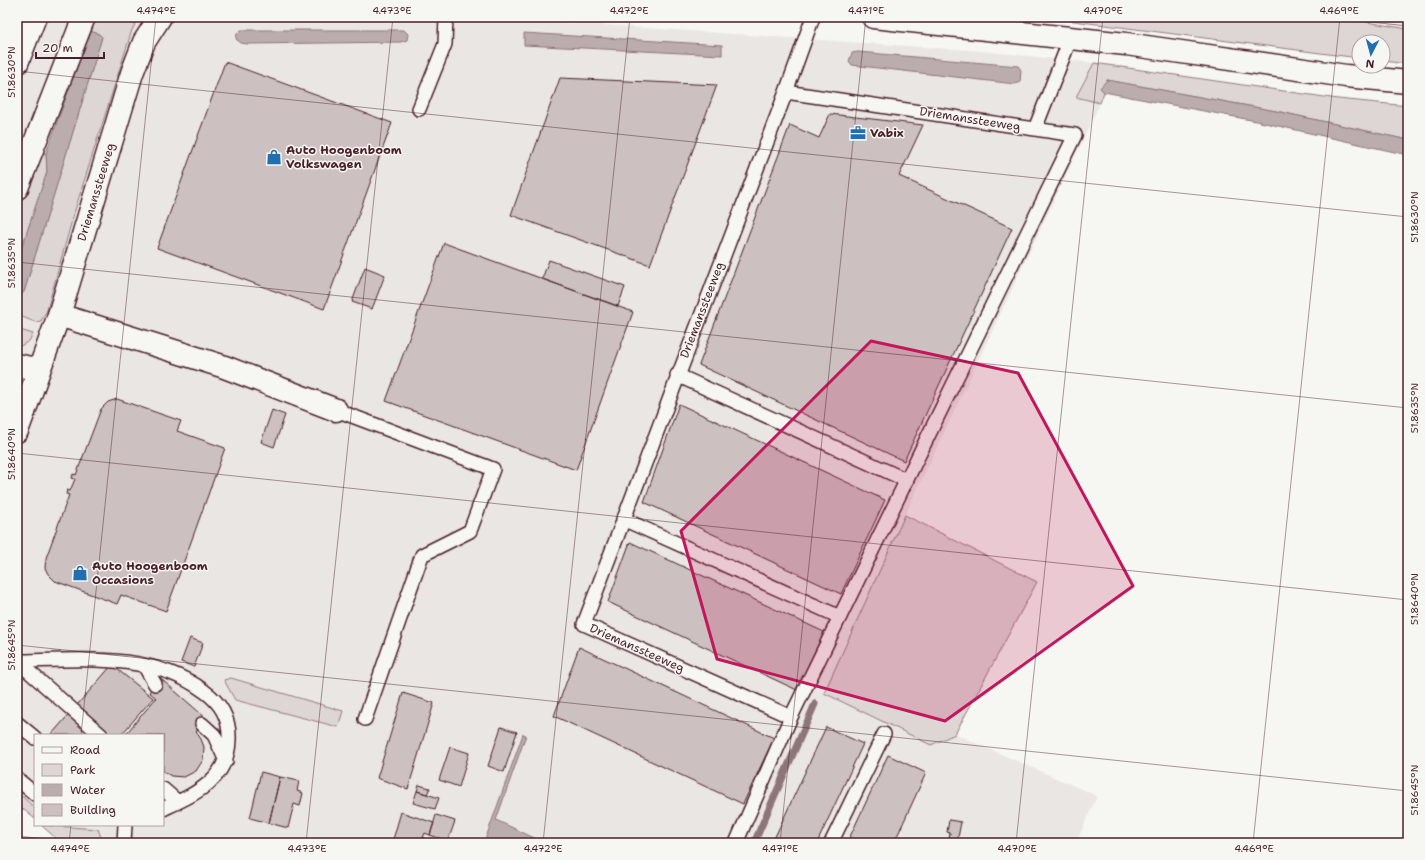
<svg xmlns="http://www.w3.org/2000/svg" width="1425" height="860" font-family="'Shantell Sans',sans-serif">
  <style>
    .built { fill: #e9e6e3 }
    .green { fill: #ddd6d5; stroke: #947a80 }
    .water { fill: #bbadae; stroke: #8e747a }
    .pier { fill: #f6f6f2 }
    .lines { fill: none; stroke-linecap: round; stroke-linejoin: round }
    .stream { stroke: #8e747a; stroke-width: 7 }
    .building { fill: #ccc1c0; stroke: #4a1f2b }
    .service-casing { stroke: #4a1f2b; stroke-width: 16 }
    .minor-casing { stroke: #4a1f2b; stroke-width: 25 }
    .secondary-casing { stroke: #4a1f2b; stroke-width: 25 }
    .service { stroke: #f6f6f2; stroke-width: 13 }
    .minor { stroke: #f6f6f2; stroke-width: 22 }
    .secondary { stroke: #f6f6f2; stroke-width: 22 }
    .marked { fill: #c2185b; fill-opacity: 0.2; stroke: #c2185b; stroke-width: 3; stroke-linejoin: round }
    .ticks { fill: none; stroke: #4a1f2b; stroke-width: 1; stroke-opacity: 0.45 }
    .labels { text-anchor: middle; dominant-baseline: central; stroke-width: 3; stroke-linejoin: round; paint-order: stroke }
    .street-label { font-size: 12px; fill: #4a1f2b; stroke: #f6f6f2 }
    .poi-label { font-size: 12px; font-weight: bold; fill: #4a1f2b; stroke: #f6f6f2; text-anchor: start }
    .neatline { fill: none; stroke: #4a1f2b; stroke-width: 1.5 }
    .ticks-label { font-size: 10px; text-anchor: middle; fill: #4a1f2b }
  </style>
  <rect width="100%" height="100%" fill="#f6f6f2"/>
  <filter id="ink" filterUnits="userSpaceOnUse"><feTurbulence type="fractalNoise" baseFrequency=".025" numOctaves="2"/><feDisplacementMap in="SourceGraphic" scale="8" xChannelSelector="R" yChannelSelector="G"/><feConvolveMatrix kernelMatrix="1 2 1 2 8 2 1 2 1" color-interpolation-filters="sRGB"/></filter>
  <g filter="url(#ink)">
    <!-- built -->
    <path class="built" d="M 17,17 L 485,17 L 981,51 L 1094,63 L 1076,97 L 1100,103 L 905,515 L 1037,582 L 955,734 L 1097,796 L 1076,843 L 61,843 L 41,825 L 163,825 L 163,735 L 35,735 L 35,819 L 17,804 Z
      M 1337,17 L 1408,17 L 1408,29 Z"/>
    <!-- green -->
    <path class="green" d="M 95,17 L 139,17 L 132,30 L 74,213 L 47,310 L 41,321 L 35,322 L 17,315 L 17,294 L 21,295 L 24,292 L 102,37 L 99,34 L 90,31 Z
      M 1043,17 L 1337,17 L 1408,29 L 1408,64 L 1383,61 L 1383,42 L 1359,42 L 1359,58 Z
      M 1094,63 L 1338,99 L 1408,106 L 1408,140 L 1276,111 L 1107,80 L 1101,88 L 1104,92 L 1100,103 L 1076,97 Z
      M 41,153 L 46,153 L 47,172 L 17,262 L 17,204 L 31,165 Z
      M 17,329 L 33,334 L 29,341 L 17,348 Z
      M 905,515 L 1037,582 L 955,734 L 931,745 L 824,693 Z
      M 231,678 L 343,711 L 338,727 L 235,700 L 224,680 Z
      M 17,792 L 35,808 L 35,819 L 17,804 Z
      M 41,825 L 98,829 L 103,843 L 59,841 Z"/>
    <!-- water -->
    <path class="water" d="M 241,30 L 404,30 L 408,34 L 407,40 L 401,42 L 248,44 L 241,43 L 236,39 L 237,34 Z
      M 90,31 L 99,34 L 102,37 L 24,292 L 21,295 L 17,294 L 17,262 L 47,172 L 46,153 Z
      M 524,33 L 722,45 L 722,55 L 524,45 Z
      M 858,52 L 1018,66 L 1021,70 L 1020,82 L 1015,84 L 852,65 L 849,61 L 852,53 Z
      M 1107,80 L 1276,111 L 1408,140 L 1408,155 L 1256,121 L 1104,92 L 1100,88 Z
      M 523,734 L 526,735 L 496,820 L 545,843 L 484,843 Z"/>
    <!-- pier -->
    <path class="pier" d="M 17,832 L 56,839 L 61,843 L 17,843 Z"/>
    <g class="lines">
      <!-- stream -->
      <path class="stream" d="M 754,843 L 815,704"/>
    </g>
    <!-- building -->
    <path class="building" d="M 225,62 L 392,123 L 324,309 L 157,248 Z
      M 560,78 L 717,85 L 650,265 L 511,215 Z
      M 830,114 L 923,125 L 899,176 L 1012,228 L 904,461 L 699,365 L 790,125 L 819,138 Z
      M 444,243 L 633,312 L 576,470 L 386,401 Z
      M 549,260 L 625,287 L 618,306 L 542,279 Z
      M 365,267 L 385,275 L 372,309 L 352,302 Z
      M 117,399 L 181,421 L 177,431 L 225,448 L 166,611 L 121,595 L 117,604 L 55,581 L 48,574 L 45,568 L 46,558 L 69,495 L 66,494 L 67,490 L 70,491 L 75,479 L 72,478 L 73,474 L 76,475 L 101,409 L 108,402 Z
      M 679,404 L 885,500 L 841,594 L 644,502 Z
      M 272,410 L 285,415 L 274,447 L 261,442 Z
      M 630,542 L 824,632 L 797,690 L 608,602 Z
      M 190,638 L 203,643 L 194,667 L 181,662 Z
      M 579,647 L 774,738 L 743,804 L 554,716 Z
      M 112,665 L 153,698 L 121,735 L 51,735 Z
      M 160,678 L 207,719 L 196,732 L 201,739 L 204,747 L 203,760 L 196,771 L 184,777 L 171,776 L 163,771 L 163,735 L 125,735 L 156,698 L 149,692 Z
      M 403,693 L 434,703 L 408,789 L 377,778 Z
      M 501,727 L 517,732 L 504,772 L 488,766 Z
      M 826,727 L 863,744 L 817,843 L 784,843 L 774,839 Z
      M 450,747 L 469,753 L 459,787 L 439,780 Z
      M 888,755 L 926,773 L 894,843 L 847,843 Z
      M 261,772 L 280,777 L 269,823 L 250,818 Z
      M 280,777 L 299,781 L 297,791 L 303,793 L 300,806 L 294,804 L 288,828 L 269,823 Z
      M 419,785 L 430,788 L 427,794 L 417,791 Z
      M 417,791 L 439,798 L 435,809 L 413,803 Z
      M 401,812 L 434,823 L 430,835 L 425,833 L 421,843 L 392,843 Z
      M 436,815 L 455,821 L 448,841 L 430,835 Z
      M 949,820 L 961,822 L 957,843 L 948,843 L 950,833 L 947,832 Z"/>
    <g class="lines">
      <defs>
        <path id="service" d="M 786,92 L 813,17
          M 419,109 L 445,44 L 446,17
          M 1035,129 L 1071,37
          M 677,375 L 906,480
          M 336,410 L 493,469 L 470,531 L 422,555 L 365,719
          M 623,519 L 840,617
          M 17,661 C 79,660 152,652 204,691 C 221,703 230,718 229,740 C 228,780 195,794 163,809
          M 17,661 L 101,735
          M 145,667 L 155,684
          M 17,723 L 35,738
          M 202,724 L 214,735 L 226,761
          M 17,779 L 35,794
          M 163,789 L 178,802
          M 124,843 L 125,825
          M 736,843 L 791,717 L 1075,135 L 786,92 L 584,624 L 791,717
          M 831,843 L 884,734"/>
        <path id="minor" d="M 59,315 L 222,366 L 336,410
          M 17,431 L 24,412"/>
        <path id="secondary" d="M 873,17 L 1126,44 L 1346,76 L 1408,82
          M 17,63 L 35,17
          M 17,188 L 84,17
          M 17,365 L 39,370
          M 17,411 L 24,412 L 59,315 L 132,73 L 144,42 L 160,17"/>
      </defs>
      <!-- service casing -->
      <use href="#service" class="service-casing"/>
      <!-- minor casing -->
      <use href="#minor" class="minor-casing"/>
      <!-- secondary casing -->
      <use href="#secondary" class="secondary-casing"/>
      <!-- service -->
      <use href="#service" class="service"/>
      <!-- minor -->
      <use href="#minor" class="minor"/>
      <!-- secondary -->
      <use href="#secondary" class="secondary"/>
    </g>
  </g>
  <!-- marked area -->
  <path class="marked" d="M 871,341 L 1018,373 L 1133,586 L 945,721 L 717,659 L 681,531 Z"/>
  <!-- ticks -->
  <path class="ticks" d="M 1322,17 L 1408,26M 17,71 L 1408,217M 17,262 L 1408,408M 17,453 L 1408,600M 17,645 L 1408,791M 81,735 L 156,17M 17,836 L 85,843M 69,843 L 71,825M 306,843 L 393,17M 543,843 L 630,17M 780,843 L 866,17M 1016,843 L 1103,17M 1253,843 L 1340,17"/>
  <!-- icons -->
  <defs>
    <symbol id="office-bare" viewBox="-9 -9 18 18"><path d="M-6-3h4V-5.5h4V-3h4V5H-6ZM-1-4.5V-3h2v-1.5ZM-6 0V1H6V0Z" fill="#1f6fb2" stroke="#f6f6f2" stroke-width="2.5" paint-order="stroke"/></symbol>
    <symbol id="shop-bare" viewBox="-9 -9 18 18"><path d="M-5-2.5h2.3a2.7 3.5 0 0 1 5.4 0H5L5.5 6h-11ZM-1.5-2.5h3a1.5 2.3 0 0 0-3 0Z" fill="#1f6fb2" stroke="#f6f6f2" stroke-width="2.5" paint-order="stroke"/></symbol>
  </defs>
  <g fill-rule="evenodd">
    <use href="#office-bare" x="847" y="122" width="22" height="22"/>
    <use href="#shop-bare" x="263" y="146" width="22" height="22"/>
    <use href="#shop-bare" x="69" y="562" width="22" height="22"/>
  </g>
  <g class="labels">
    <!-- street labels -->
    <g class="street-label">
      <text transform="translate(970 119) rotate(9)">Driemanssteeweg</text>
      <text transform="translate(96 192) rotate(-73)">Driemanssteeweg</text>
      <text transform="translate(702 310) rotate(-69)">Driemanssteeweg</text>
      <text transform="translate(637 648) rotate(24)">Driemanssteeweg</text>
    </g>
    <!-- poi labels -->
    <g class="poi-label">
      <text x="870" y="133">Vabix</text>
      <text x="286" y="150">Auto Hoogenboom<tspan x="286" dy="14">Volkswagen</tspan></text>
      <text x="92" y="566">Auto Hoogenboom<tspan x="92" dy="14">Occasions</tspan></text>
    </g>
  </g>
  <!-- margin -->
  <rect width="1425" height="860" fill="none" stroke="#f6f6f2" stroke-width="44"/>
  <!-- legend -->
  <rect x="34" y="734" width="130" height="92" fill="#f6f6f2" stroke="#b1a0a2"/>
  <rect x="42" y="747" width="20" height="6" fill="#f6f6f2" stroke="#b1a0a2"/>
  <text x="70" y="754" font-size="12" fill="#4a1f2b">Road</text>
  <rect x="42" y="764" width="20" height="12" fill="#ddd6d5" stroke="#b1a0a2"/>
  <text x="70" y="774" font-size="12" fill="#4a1f2b">Park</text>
  <rect x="42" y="784" width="20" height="12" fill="#bbadae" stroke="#b1a0a2"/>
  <text x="70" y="794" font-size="12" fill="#4a1f2b">Water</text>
  <rect x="42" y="804" width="20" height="12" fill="#ccc1c0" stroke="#b1a0a2"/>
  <text x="70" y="814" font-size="12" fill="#4a1f2b">Building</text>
  <!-- north arrow -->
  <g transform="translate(1371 54) rotate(186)"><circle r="19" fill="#f6f6f2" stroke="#b1a0a2"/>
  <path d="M0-3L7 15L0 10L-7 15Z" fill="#1f6fb2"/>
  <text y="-6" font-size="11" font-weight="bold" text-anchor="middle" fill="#4a1f2b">N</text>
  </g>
  <!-- scale -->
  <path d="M36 52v6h68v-6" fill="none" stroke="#4a1f2b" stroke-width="2"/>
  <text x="42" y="52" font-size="12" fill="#4a1f2b" stroke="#f6f6f2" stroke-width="3" paint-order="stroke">20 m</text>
  <rect x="22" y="22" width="1381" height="816" class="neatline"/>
  <g class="ticks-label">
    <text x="156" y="14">4.474°E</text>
    <text x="392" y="14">4.473°E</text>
    <text x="629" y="14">4.472°E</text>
    <text x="866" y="14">4.471°E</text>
    <text x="1103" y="14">4.470°E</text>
    <text x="1339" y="14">4.469°E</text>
    <text transform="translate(11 72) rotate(-90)" y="4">51.8630°N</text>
    <text transform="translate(1414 217) rotate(-90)" y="4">51.8630°N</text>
    <text transform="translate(11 263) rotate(-90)" y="4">51.8635°N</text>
    <text transform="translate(1414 408) rotate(-90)" y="4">51.8635°N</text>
    <text transform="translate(11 454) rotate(-90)" y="4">51.8640°N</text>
    <text transform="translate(1414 599) rotate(-90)" y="4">51.8640°N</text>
    <text transform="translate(11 645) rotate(-90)" y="4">51.8645°N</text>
    <text transform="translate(1414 790) rotate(-90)" y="4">51.8645°N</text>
    <text x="70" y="852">4.474°E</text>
    <text x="307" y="852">4.473°E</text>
    <text x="543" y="852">4.472°E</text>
    <text x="780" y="852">4.471°E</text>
    <text x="1017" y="852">4.470°E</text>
    <text x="1254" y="852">4.469°E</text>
  </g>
</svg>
